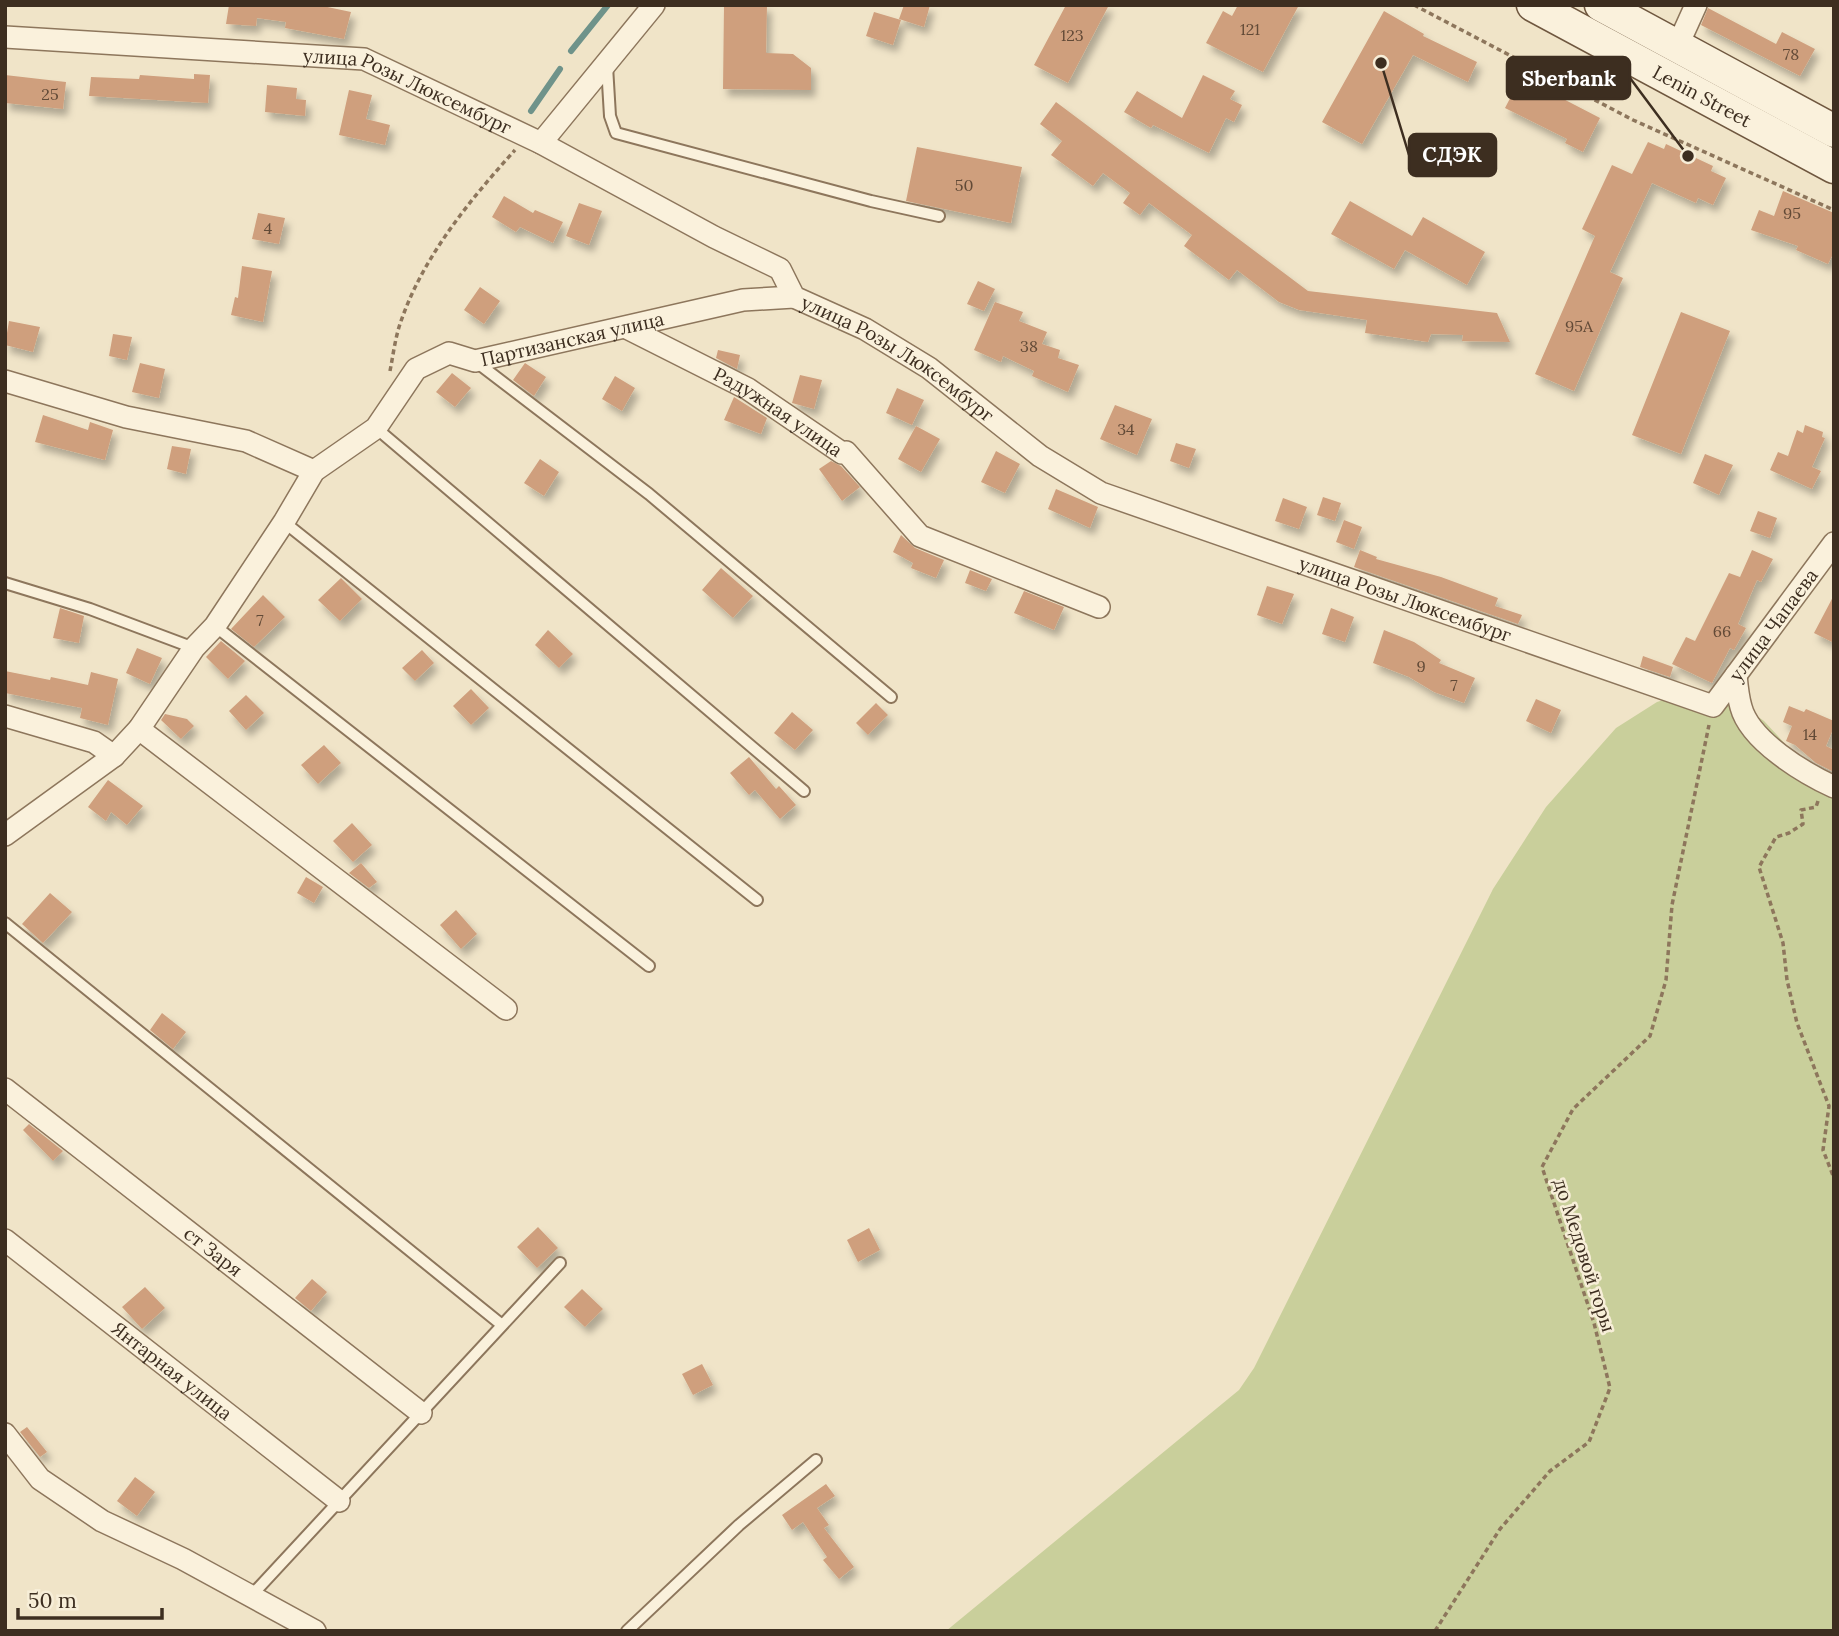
<svg xmlns="http://www.w3.org/2000/svg" width="1839" height="1636" font-family="Lora,serif">
  <style>
    .green { fill: #c9cf9b }
    .lines { fill: none; stroke-linecap: round; stroke-linejoin: round }
    .stream { stroke: #6f938a; stroke-width: 6 }
    .building { fill: #cf9f7d; filter: url(#shadow) }
    .service-casing { stroke: #8d765c; stroke-width: 14 }
    .minor-casing { stroke: #8d765c; stroke-width: 24 }
    .secondary-casing { stroke: #6f573f; stroke-width: 35 }
    .path { stroke: #8d765c; stroke-width: 3.5; stroke-dasharray: 5 3.5; stroke-linecap: butt }
    .service { stroke: #faf1dc; stroke-width: 10 }
    .minor { stroke: #faf1dc; stroke-width: 21 }
    .secondary { stroke: #faf1dc; stroke-width: 32 }
    .labels { text-anchor: middle; dominant-baseline: central; stroke-width: 5; stroke-linejoin: round; paint-order: stroke }
    .number-label { font-size: 16px; fill: #624a37 }
    .street-label { font-size: 19px; fill: #3d2e20; stroke: #f7eed8 }
    .leader { fill: none; stroke: #3d2e20; stroke-width: 2.5 }
    .callout-dot { fill: #3d2e20; stroke: #f7eed8; stroke-width: 2.5 }
    .callout { fill: #3d2e20; stroke: #3d2e20; stroke-width: 2.5 }
    .callout-label { font-size: 21px; text-anchor: middle; font-weight: bold; fill: #fff }
  </style>
  <defs>
    <filter id="shadow"><feDropShadow dx="4.5" dy="7" stdDeviation="3.5" flood-color="#0004"/></filter>
  </defs>
  <rect width="100%" height="100%" fill="#f0e4c8"/>
  <!-- green -->
  <path class="green" d="M 1681,694 L 1732,698 L 1764,721 L 1834,797 L 1834,1631 L 946,1631 L 1239,1390 L 1254,1368 L 1493,889 L 1546,807 L 1616,728 L 1657,702 Z"/>
  <g class="lines">
    <!-- stream -->
    <path class="stream" d="M 571,51 L 608,5
      M 531,111 L 560,69"/>
  </g>
  <!-- building -->
  <path class="building" d="M 229,5 L 318,5 L 351,12 L 344,39 L 285,28 L 286,22 L 257,18 L 256,26 L 226,24 Z
    M 724,5 L 767,5 L 766,53 L 793,54 L 811,68 L 811,90 L 723,89 Z
    M 904,5 L 930,5 L 924,27 L 899,19 Z
    M 1066,5 L 1109,5 L 1068,83 L 1034,65 Z
    M 1238,5 L 1299,5 L 1263,72 L 1206,43 L 1223,11 L 1232,16 Z
    M 1708,8 L 1776,44 L 1782,32 L 1815,49 L 1800,76 L 1701,25 Z
    M 1384,11 L 1424,34 L 1423,36 L 1477,62 L 1468,82 L 1413,55 L 1362,144 L 1322,122 Z
    M 874,12 L 901,20 L 893,45 L 866,36 Z
    M 194,74 L 210,75 L 208,103 L 89,96 L 91,77 L 139,79 L 140,75 L 194,79 Z
    M 5,75 L 66,82 L 63,109 L 5,103 Z
    M 1203,75 L 1235,91 L 1230,99 L 1242,105 L 1234,122 L 1226,118 L 1209,153 L 1153,125 L 1151,128 L 1124,112 L 1137,91 L 1182,118 Z
    M 1521,77 L 1600,118 L 1583,152 L 1565,143 L 1567,139 L 1505,108 Z
    M 267,85 L 297,88 L 296,99 L 306,100 L 305,116 L 265,112 Z
    M 349,90 L 372,95 L 366,119 L 390,125 L 385,145 L 339,135 Z
    M 1056,102 L 1308,291 L 1497,313 L 1510,342 L 1462,341 L 1463,335 L 1431,334 L 1428,342 L 1365,333 L 1367,320 L 1299,310 L 1279,302 L 1237,270 L 1229,280 L 1184,246 L 1192,235 L 1149,203 L 1140,215 L 1123,203 L 1130,193 L 1103,173 L 1093,186 L 1051,155 L 1062,141 L 1040,124 Z
    M 1648,142 L 1664,149 L 1666,144 L 1713,166 L 1711,171 L 1726,178 L 1713,205 L 1698,198 L 1696,203 L 1652,183 L 1610,272 L 1623,278 L 1574,391 L 1535,374 L 1595,236 L 1582,229 L 1612,165 L 1632,174 Z
    M 917,147 L 1022,167 L 1011,223 L 906,201 Z
    M 1783,191 L 1834,213 L 1834,252 L 1828,264 L 1796,250 L 1798,246 L 1751,230 L 1759,210 L 1774,216 Z
    M 504,196 L 533,213 L 535,210 L 563,222 L 553,243 L 520,227 L 516,232 L 492,217 Z
    M 1350,201 L 1412,236 L 1423,217 L 1485,252 L 1467,285 L 1405,250 L 1394,269 L 1331,234 Z
    M 579,203 L 602,211 L 589,245 L 566,236 Z
    M 258,213 L 285,218 L 279,244 L 252,239 Z
    M 242,266 L 272,271 L 263,322 L 231,315 L 235,297 L 238,298 Z
    M 978,281 L 995,289 L 984,311 L 967,304 Z
    M 480,287 L 500,301 L 484,324 L 464,310 Z
    M 995,302 L 1023,312 L 1019,321 L 1047,332 L 1042,344 L 1060,350 L 1058,358 L 1079,365 L 1068,392 L 1032,376 L 1034,371 L 1003,356 L 1001,362 L 974,350 Z
    M 1681,312 L 1730,331 L 1681,454 L 1632,435 Z
    M 9,321 L 40,327 L 33,352 L 5,345 Z
    M 113,334 L 132,337 L 127,360 L 109,356 Z
    M 718,350 L 740,355 L 737,369 L 716,358 Z
    M 140,363 L 165,369 L 159,398 L 132,392 Z
    M 525,363 L 546,377 L 534,396 L 513,380 Z
    M 452,373 L 471,388 L 455,407 L 436,392 Z
    M 800,375 L 822,380 L 814,409 L 792,403 Z
    M 615,376 L 635,388 L 622,411 L 602,399 Z
    M 897,388 L 924,400 L 912,425 L 886,413 Z
    M 734,397 L 767,418 L 761,434 L 724,420 Z
    M 1115,405 L 1152,419 L 1137,455 L 1100,439 Z
    M 43,415 L 88,430 L 90,422 L 113,430 L 105,460 L 35,442 Z
    M 1805,425 L 1823,432 L 1822,437 L 1825,438 L 1812,467 L 1821,471 L 1812,489 L 1770,470 L 1778,452 L 1788,456 L 1797,430 L 1803,433 Z
    M 916,426 L 940,439 L 921,472 L 898,459 Z
    M 1176,443 L 1196,449 L 1189,468 L 1170,461 Z
    M 172,446 L 191,449 L 186,474 L 167,469 Z
    M 996,451 L 1020,464 L 1005,493 L 981,482 Z
    M 1705,454 L 1733,465 L 1719,495 L 1693,483 Z
    M 540,459 L 559,472 L 544,496 L 524,483 Z
    M 831,461 L 841,466 L 860,487 L 842,501 L 819,469 Z
    M 1056,489 L 1098,507 L 1090,528 L 1048,509 Z
    M 1323,497 L 1341,503 L 1335,521 L 1317,515 Z
    M 1283,498 L 1307,507 L 1299,529 L 1275,521 Z
    M 1758,511 L 1777,518 L 1770,538 L 1750,531 Z
    M 1344,520 L 1362,527 L 1354,549 L 1336,542 Z
    M 901,535 L 915,548 L 944,560 L 936,578 L 911,568 L 913,563 L 893,552 Z
    M 1360,550 L 1377,557 L 1376,559 L 1441,577 L 1498,598 L 1495,606 L 1522,615 L 1518,624 L 1354,567 Z
    M 1752,550 L 1773,559 L 1761,582 L 1757,580 L 1738,624 L 1746,628 L 1734,650 L 1730,648 L 1712,683 L 1672,664 L 1686,637 L 1695,641 L 1729,573 L 1740,577 Z
    M 721,568 L 753,596 L 733,618 L 702,590 Z
    M 970,570 L 992,579 L 986,591 L 965,583 Z
    M 341,578 L 362,599 L 340,621 L 318,600 Z
    M 1267,586 L 1294,594 L 1282,624 L 1257,615 Z
    M 1024,591 L 1064,607 L 1054,630 L 1014,613 Z
    M 263,595 L 285,617 L 254,647 L 231,629 Z
    M 1834,595 L 1834,643 L 1814,633 Z
    M 60,608 L 84,616 L 79,643 L 53,638 Z
    M 1331,608 L 1354,617 L 1345,642 L 1322,634 Z
    M 548,630 L 573,654 L 559,668 L 535,645 Z
    M 1384,630 L 1414,642 L 1441,660 L 1439,663 L 1475,678 L 1464,703 L 1434,692 L 1409,677 L 1373,663 Z
    M 221,641 L 245,661 L 228,679 L 206,657 Z
    M 137,648 L 162,658 L 150,684 L 126,673 Z
    M 422,650 L 434,663 L 415,681 L 402,668 Z
    M 1643,656 L 1673,667 L 1670,677 L 1640,667 Z
    M 5,671 L 50,680 L 51,677 L 88,685 L 91,672 L 118,679 L 108,725 L 80,718 L 82,708 L 5,693 Z
    M 471,689 L 489,708 L 471,725 L 453,706 Z
    M 246,695 L 264,713 L 246,730 L 229,711 Z
    M 1536,699 L 1561,710 L 1551,733 L 1526,721 Z
    M 876,703 L 888,715 L 868,735 L 856,723 Z
    M 1789,706 L 1804,712 L 1806,709 L 1834,721 L 1834,727 L 1826,746 L 1834,750 L 1834,772 L 1816,763 L 1795,745 L 1786,741 L 1792,726 L 1783,722 Z
    M 792,712 L 813,730 L 795,750 L 774,733 Z
    M 165,714 L 187,719 L 194,726 L 181,739 L 161,720 Z
    M 324,745 L 341,763 L 318,784 L 301,765 Z
    M 749,757 L 776,789 L 779,786 L 796,805 L 780,819 L 755,790 L 749,795 L 730,773 Z
    M 108,780 L 143,806 L 127,825 L 111,812 L 106,821 L 88,807 Z
    M 352,823 L 372,845 L 353,862 L 333,841 Z
    M 361,863 L 377,882 L 369,888 L 349,873 Z
    M 306,877 L 323,887 L 314,903 L 297,893 Z
    M 50,893 L 72,912 L 43,943 L 22,924 Z
    M 456,910 L 477,934 L 461,949 L 440,925 Z
    M 162,1013 L 186,1032 L 173,1049 L 150,1030 Z
    M 29,1124 L 63,1151 L 53,1161 L 23,1130 Z
    M 538,1227 L 558,1248 L 537,1268 L 517,1247 Z
    M 869,1228 L 880,1250 L 858,1262 L 847,1240 Z
    M 312,1279 L 327,1292 L 311,1311 L 295,1298 Z
    M 145,1287 L 165,1308 L 142,1329 L 122,1307 Z
    M 582,1289 L 603,1309 L 585,1327 L 564,1307 Z
    M 702,1364 L 713,1385 L 693,1395 L 682,1374 Z
    M 27,1427 L 47,1452 L 40,1457 L 20,1432 Z
    M 135,1477 L 155,1492 L 137,1516 L 117,1501 Z
    M 826,1484 L 835,1496 L 817,1508 L 829,1525 L 824,1528 L 854,1567 L 839,1579 L 823,1560 L 827,1557 L 803,1522 L 792,1530 L 782,1515 Z"/>
  <g class="lines">
    <defs>
      <path id="service" d="M 607,66 L 610,116 L 616,133 L 871,201 L 939,216
        M 475,361 L 649,494 L 891,697
        M 376,428 L 804,791
        M 284,522 L 757,900
        M 5,583 L 90,609 L 194,648
        M 215,626 L 649,966
        M 5,923 L 502,1325
        M 251,1596 L 560,1263
        M 627,1631 L 739,1525 L 816,1460"/>
      <g id="minor">
        <path id="s1" d="M 5,37 L 364,59 L 541,143 L 714,237 L 780,269 L 794,297 L 865,329 L 929,368 L 1040,456 L 1101,493 L 1713,706 L 1834,543"/>
        <path d="M 1677,47 L 1696,5"/>
        <path d="M 541,143 L 654,5"/>
        <path id="s2" d="M 627,328 L 748,389 L 842,453 L 846,452 L 920,536 L 1099,607"/>
        <path d="M 5,381 L 126,417 L 246,441 L 314,471"/>
        <path d="M 1736,675 C 1737,686 1738,697 1741,707 C 1750,741 1804,773 1834,787"/>
        <path d="M 5,716 L 94,742 L 114,756"/>
        <path d="M 139,729 L 506,1009"/>
        <path id="s3" d="M 5,835 L 114,756 L 139,729 L 194,648 L 215,626 L 284,522 L 314,471 L 376,428 L 416,369 L 449,353 L 475,361 L 743,300 L 794,297"/>
        <path id="s4" d="M 5,1089 L 421,1413"/>
        <path id="s5" d="M 5,1240 L 339,1501"/>
        <path d="M 5,1434 L 40,1479 L 102,1521 L 183,1559 L 315,1631"/>
      </g>
      <g id="secondary">
        <path id="s6" d="M 1533,5 L 1834,167"/>
        <path d="M 1601,5 L 1834,131"/>
      </g>
    </defs>
    <!-- service casing -->
    <use href="#service" class="service-casing"/>
    <!-- minor casing -->
    <use href="#minor" class="minor-casing"/>
    <!-- secondary casing -->
    <use href="#secondary" class="secondary-casing"/>
    <!-- path -->
    <path class="path" d="M 1414,5 L 1633,120 L 1834,210
      M 390,371 C 393,356 395,339 400,324 C 422,258 469,201 515,150
      M 1818,801 L 1816,807 L 1801,810 L 1803,824 L 1789,833 L 1776,837 L 1759,867 L 1783,943 L 1787,980 L 1797,1023 L 1829,1106 L 1823,1150 L 1834,1178
      M 1435,1631 L 1500,1529 L 1550,1471 L 1589,1442 L 1610,1388 L 1594,1323 L 1542,1167 L 1573,1109 L 1650,1036 L 1666,980 L 1672,905 L 1709,725"/>
    <!-- service -->
    <use href="#service" class="service"/>
    <!-- minor -->
    <use href="#minor" class="minor"/>
    <!-- secondary -->
    <use href="#secondary" class="secondary"/>
  </g>
  <g class="labels">
    <!-- number labels -->
    <g class="number-label">
      <text x="1250" y="29">121</text>
      <text x="1072" y="35">123</text>
      <text x="1791" y="54">78</text>
      <text x="50" y="94">25</text>
      <text x="964" y="185">50</text>
      <text x="1792" y="213">95</text>
      <text x="268" y="228">4</text>
      <text x="1579" y="326">95А</text>
      <text x="1029" y="346">38</text>
      <text x="1126" y="429">34</text>
      <text x="260" y="620">7</text>
      <text x="1722" y="631">66</text>
      <text x="1421" y="666">9</text>
      <text x="1454" y="685">7</text>
      <text x="1810" y="734">14</text>
    </g>
    <!-- street labels -->
    <g class="street-label">
      <text stroke="none"><textPath href="#s1" startOffset="410">улица Розы Люксембург</textPath></text>
      <text stroke="none"><textPath href="#s6" startOffset="192">Lenin Street</textPath></text>
      <text stroke="none"><textPath href="#s3" startOffset="794">Партизанская улица</textPath></text>
      <text stroke="none"><textPath href="#s1" startOffset="978">улица Розы Люксембург</textPath></text>
      <text stroke="none"><textPath href="#s2" startOffset="173">Радужная улица</textPath></text>
      <text stroke="none"><textPath href="#s1" startOffset="1545">улица Розы Люксембург</textPath></text>
      <text stroke="none"><textPath href="#s1" startOffset="1972">улица Чапаева</textPath></text>
      <text stroke="none"><textPath href="#s4" startOffset="264">ст Заря</textPath></text>
      <text transform="translate(1585 1255) rotate(72)">до Медовой горы</text>
      <text stroke="none"><textPath href="#s5" startOffset="212">Янтарная улица</textPath></text>
    </g>
  </g>
  <!-- callouts -->
  <path class="leader" d="M1688 156L1630 78M1381 63L1409 155"/>
  <g class="callout-dot">
    <circle cx="1688" cy="156" r="7"/>
    <circle cx="1381" cy="63" r="7"/>
  </g>
  <g class="callout">
    <rect x="1507" y="57" width="123" height="42" rx="7"/>
    <rect x="1409" y="134" width="87" height="42" rx="7"/>
  </g>
  <g class="callout-label">
    <text x="1569" y="86">Sberbank</text>
    <text x="1452" y="162">СДЭК</text>
  </g>
  <!-- border -->
  <rect width="1839" height="1636" fill="none" stroke="#3d2e20" stroke-width="14"/>
  <!-- scale -->
  <path d="M18 1608v10h144v-10" fill="none" stroke="#3d2e20" stroke-width="3.5"/>
  <text x="28" y="1608" font-size="21" fill="#3d2e20" stroke="#f7eed8" stroke-width="5" paint-order="stroke">50 m</text>
</svg>
